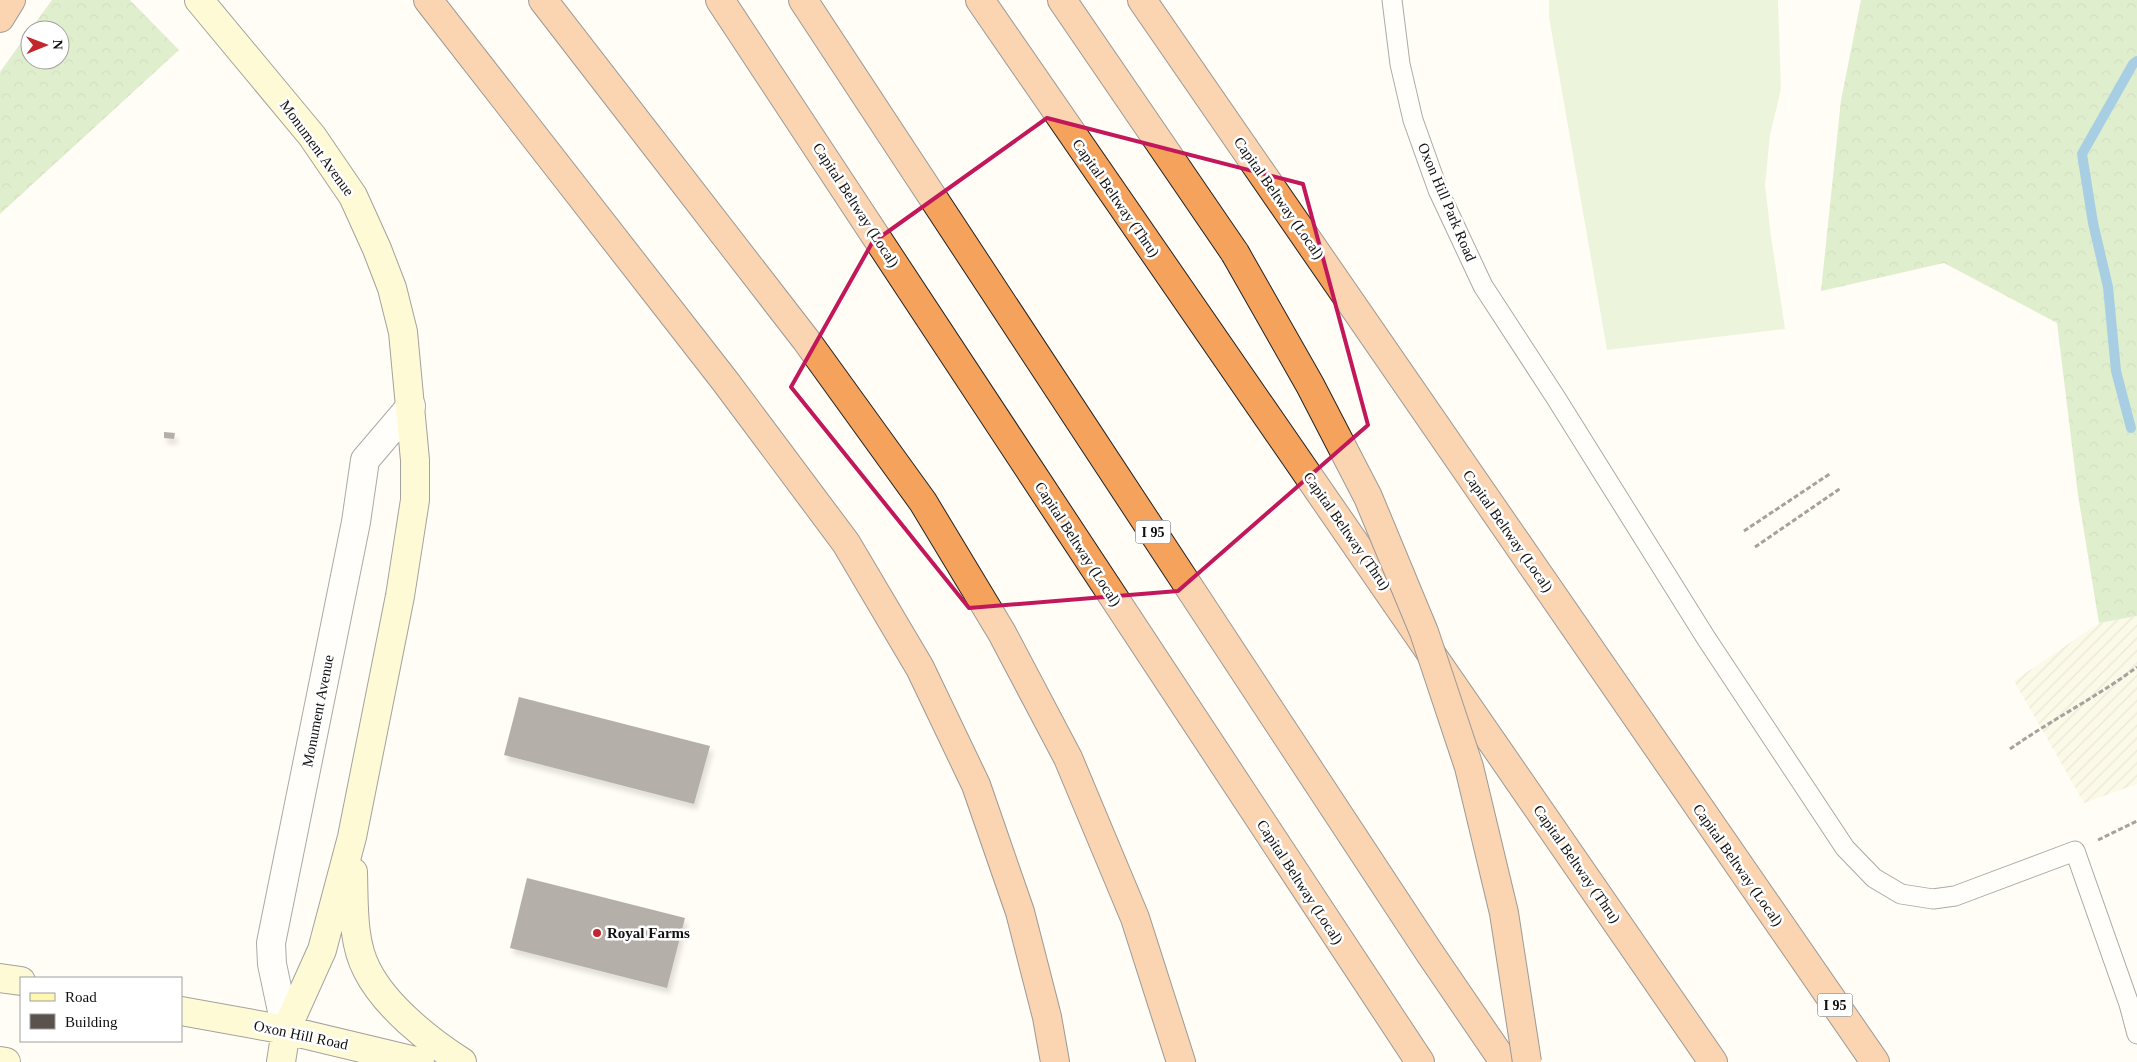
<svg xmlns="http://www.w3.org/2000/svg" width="2137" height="1062" font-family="'Times New Roman',serif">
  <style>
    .farmland { fill: url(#farmland-furrows) }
    .grass { fill: #d5ebbd }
    .forest { fill: url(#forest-crowns) }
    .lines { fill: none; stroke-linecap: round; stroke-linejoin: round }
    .stream { stroke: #3f96cf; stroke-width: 10 }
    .building { fill: #5a524d; filter: url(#shadow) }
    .lane-casing { stroke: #444; stroke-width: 21 }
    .street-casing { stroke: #444; stroke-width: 30 }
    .secondary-casing { stroke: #333; stroke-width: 30 }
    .highway-casing { stroke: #222; stroke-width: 30 }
    .path { stroke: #333; stroke-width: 3; stroke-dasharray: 5 2.5; stroke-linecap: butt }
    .lane { stroke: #fff; stroke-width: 19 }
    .street { stroke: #fff; stroke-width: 28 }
    .secondary { stroke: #fff6b0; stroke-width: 28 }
    .highway { stroke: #f5a25d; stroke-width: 28 }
    .highway-bridge-casing { stroke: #222; stroke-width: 30; stroke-linecap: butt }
    .highway-bridge { stroke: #f5a25d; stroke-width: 28 }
    .marked { fill: none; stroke: #c2185b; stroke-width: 4; stroke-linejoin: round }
    .poi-dot { fill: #c4262e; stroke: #fff; stroke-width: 2 }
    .labels { text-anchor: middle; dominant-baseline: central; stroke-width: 5; stroke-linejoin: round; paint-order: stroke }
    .shield { fill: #fff; stroke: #585858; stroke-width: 1 }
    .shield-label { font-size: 14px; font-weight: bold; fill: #111 }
    .street-label { font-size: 15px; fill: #111; stroke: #fff }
    .poi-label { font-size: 15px; font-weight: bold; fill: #111; stroke: #fff; text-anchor: start }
  </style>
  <defs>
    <pattern id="farmland-furrows" width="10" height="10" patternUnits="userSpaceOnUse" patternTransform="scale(1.25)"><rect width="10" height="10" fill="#f6f3d4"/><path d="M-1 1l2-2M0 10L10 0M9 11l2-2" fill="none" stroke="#d2cfb5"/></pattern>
    <pattern id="forest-crowns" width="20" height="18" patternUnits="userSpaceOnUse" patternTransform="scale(1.25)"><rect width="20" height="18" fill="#b9dc9c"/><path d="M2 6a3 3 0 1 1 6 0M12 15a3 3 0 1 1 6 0" fill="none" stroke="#9ebc85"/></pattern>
    <filter id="shadow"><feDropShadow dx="3" dy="5.5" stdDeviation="2.5" flood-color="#0004"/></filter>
  </defs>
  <rect width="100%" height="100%" fill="#fffdf5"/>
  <!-- farmland -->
  <path class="farmland" d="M 2137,616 L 2137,784 L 2084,803 L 2014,681 L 2099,623 Z"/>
  <!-- grass -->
  <path class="grass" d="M 1549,0 L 1778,0 L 1781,89 L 1770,135 L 1765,185 L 1771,236 L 1785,329 L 1607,350 L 1549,17 Z"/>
  <!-- forest -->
  <path class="forest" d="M 52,0 L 130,0 L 179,50 L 0,214 L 0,72 L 30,30 L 30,60 L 60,60 L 60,30 L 30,30 Z
    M 1861,0 L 2137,0 L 2137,616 L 2099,623 L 2078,495 L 2057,323 L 1944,263 L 1821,291 L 1841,100 Z"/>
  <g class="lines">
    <!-- stream -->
    <path class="stream" d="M 2131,428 L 2116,371 L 2108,287 L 2093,223 L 2082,154 L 2133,64 L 2137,61"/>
  </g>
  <!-- building -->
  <path class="building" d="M 164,432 L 175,433 L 174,439 L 164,438 Z
    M 519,697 L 710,746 L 694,804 L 504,755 Z
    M 527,878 L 685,918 L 667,988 L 510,948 Z"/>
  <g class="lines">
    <defs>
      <path id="lane" d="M 1392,0 L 1400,64 L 1413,120 L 1438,190 L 1483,286 L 1556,398 L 1706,638 L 1845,848 L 1874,878 L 1901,894 L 1933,899 L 1955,896 L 2075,851 L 2129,1004 L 2137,1034"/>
      <path id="street" d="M 286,1030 L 272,964 L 271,943 L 356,522 L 365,460 L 411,406"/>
      <path id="secondary" d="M 199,0 L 312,136 L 353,196 L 377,249 L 392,288 L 403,332 L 415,460 L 415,500 L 400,596 L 352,837 L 322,950 L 286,1030 L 281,1062
        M 353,872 C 354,903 352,942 367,970 C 385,1006 429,1041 462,1062
        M 0,978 L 21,981
        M 181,1011 L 286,1030 L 420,1062
        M 0,1061 L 6,1062"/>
      <path id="highway" d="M 428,0 L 725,381 L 846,543 L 920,668 L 976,785 L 1020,912 L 1047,1017 L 1055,1062
        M 543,0 L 806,340 L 923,502 L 1002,633 L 1068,758 L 1135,918 L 1181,1062
        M 720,0 L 1420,1062
        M 803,0 L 1429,952 L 1504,1062
        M 980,0 L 1713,1062
        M 1062,0 L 1235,253
        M 1142,0 L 1875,1062
        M 0,18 L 11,0"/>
    </defs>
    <!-- lane casing -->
    <use href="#lane" class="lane-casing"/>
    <!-- street casing -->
    <use href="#street" class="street-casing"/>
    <!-- secondary casing -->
    <use href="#secondary" class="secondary-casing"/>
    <!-- highway casing -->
    <use href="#highway" class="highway-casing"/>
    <!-- path -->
    <path class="path" d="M 1744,531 L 1831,473
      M 1755,547 L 1841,488
      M 2010,749 C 2051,720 2097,697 2137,667
      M 2098,840 L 2137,821"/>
    <!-- lane -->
    <use href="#lane" class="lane"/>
    <!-- street -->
    <use href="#street" class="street"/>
    <!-- secondary -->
    <use href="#secondary" class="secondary"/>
    <!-- highway -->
    <use href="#highway" class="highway"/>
    <defs>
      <path id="highway-bridge" d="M 1235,253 L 1310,385 L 1368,497 L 1424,632 L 1469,767 L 1504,913 L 1527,1062"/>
    </defs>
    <!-- highway-bridge casing -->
    <use href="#highway-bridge" class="highway-bridge-casing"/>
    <!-- highway-bridge -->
    <use href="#highway-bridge" class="highway-bridge"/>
  </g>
  <!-- marked area -->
  <path d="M0 0H2137V1062H0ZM 1047,118 L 1303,184 L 1368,425 L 1178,591 L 969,608 L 791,387 L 872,243 Z" fill="#fffdf5" fill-opacity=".55" fill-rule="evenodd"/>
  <path class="marked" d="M 1047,118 L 1303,184 L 1368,425 L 1178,591 L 969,608 L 791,387 L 872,243 Z"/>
  <!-- markers -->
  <circle class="poi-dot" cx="597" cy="933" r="5"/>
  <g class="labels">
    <!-- shield labels -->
    <g class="shield">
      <rect x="1135.5" y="520.5" width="35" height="23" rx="4"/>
      <rect x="1817.5" y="993.5" width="35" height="23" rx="4"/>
    </g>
    <g class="shield-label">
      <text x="1153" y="532">I 95</text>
      <text x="1835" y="1005">I 95</text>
    </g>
    <!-- street labels -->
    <g class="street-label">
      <text transform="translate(317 148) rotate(54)">Monument Avenue</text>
      <text transform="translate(1116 198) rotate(55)">Capital Beltway (Thru)</text>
      <text transform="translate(1279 198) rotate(55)">Capital Beltway (Local)</text>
      <text transform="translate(1447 202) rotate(67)">Oxon Hill Park Road</text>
      <text transform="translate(856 205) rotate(57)">Capital Beltway (Local)</text>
      <text transform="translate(1347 531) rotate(55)">Capital Beltway (Thru)</text>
      <text transform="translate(1508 531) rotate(55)">Capital Beltway (Local)</text>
      <text transform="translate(1078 544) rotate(57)">Capital Beltway (Local)</text>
      <text transform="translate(318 711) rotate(-79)">Monument Avenue</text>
      <text transform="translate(1577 864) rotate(55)">Capital Beltway (Thru)</text>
      <text transform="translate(1738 865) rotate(55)">Capital Beltway (Local)</text>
      <text transform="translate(1300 882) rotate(57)">Capital Beltway (Local)</text>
      <text transform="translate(301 1035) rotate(12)">Oxon Hill Road</text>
    </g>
    <!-- poi labels -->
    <g class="poi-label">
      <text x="607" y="933">Royal Farms</text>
    </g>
  </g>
  <!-- legend -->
  <rect x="20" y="977" width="162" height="65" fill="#ffffff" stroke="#a0a0a0"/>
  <rect x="30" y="993" width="25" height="8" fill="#fff6b0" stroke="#a0a0a0"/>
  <text x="65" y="1002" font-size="15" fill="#111111">Road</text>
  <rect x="30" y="1014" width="25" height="15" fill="#5a524d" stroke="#a0a0a0"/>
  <text x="65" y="1027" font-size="15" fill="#111111">Building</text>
  <!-- north arrow -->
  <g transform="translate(45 45) rotate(89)"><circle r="24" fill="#ffffff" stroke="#a0a0a0"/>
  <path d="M0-4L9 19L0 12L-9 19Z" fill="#c4262e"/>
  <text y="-8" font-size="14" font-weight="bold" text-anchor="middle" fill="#111111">N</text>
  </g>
</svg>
